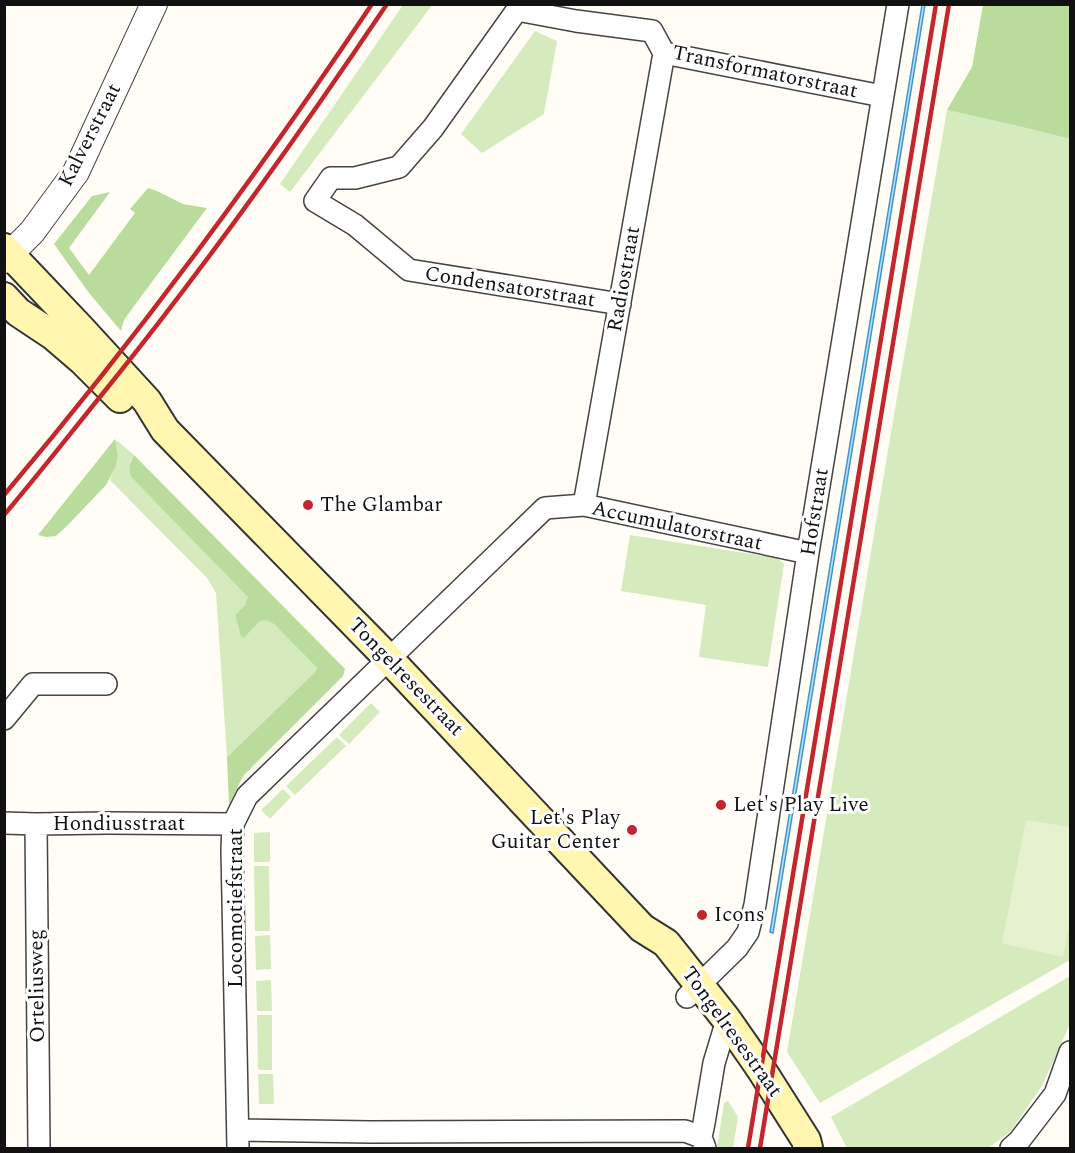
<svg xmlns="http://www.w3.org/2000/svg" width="1075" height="1153" font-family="Spectral,serif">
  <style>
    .green { fill: #d5ebbd }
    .forest { fill: #b9dc9c }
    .pitch { fill: #e6f2cf }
    .water { fill: #b9e0f7; stroke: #3f96cf; stroke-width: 1.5 }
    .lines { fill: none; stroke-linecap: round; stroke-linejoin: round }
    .minor-casing { stroke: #444; stroke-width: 24 }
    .tertiary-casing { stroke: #444; stroke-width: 28 }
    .secondary-casing { stroke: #333; stroke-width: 32 }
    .minor { stroke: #fff; stroke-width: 21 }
    .tertiary { stroke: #fff; stroke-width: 26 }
    .secondary { stroke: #fff6b0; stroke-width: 28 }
    .rail { stroke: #c4262e; stroke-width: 4.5 }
    .poi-dot { fill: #c4262e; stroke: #fff; stroke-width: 2 }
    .labels { text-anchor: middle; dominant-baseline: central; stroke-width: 6; stroke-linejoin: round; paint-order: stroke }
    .street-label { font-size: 21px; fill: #111; stroke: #fff }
    .poi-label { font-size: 21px; fill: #111; stroke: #fff; text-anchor: start }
  </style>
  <rect width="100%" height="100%" fill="#fffdf5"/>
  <!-- green -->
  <path class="green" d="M 403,5 L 432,5 L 421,20 L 290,192 L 280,184 Z
    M 535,31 L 557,41 L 544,114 L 482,153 L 461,134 Z
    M 947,110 L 1022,127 L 1070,139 L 1070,960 L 820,1103 L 787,1052 L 896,403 Z
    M 115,439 L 134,455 L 130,461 L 132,478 L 249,597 L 245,605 L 235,615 L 241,637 L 244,638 L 260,621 L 266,619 L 274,624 L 317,668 L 315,672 L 227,757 L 216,593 L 207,578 L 110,480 L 118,456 Z
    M 630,535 L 777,558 L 784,564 L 768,667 L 699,657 L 706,605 L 621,591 Z
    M 371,703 L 380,712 L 349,744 L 339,735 Z
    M 337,737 L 346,746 L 295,795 L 286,786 Z
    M 283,789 L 291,797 L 270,819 L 261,810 Z
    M 270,832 L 270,862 L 254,862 L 254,833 Z
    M 254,866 L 269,866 L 270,931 L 255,931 Z
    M 270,935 L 271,969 L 256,970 L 255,936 Z
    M 1070,976 L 1070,1024 L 1042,1086 L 1010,1132 L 988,1148 L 847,1148 L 831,1117 Z
    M 271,980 L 272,1011 L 257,1011 L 256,981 Z
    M 257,1015 L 272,1015 L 272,1070 L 258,1070 Z
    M 258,1074 L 273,1074 L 274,1104 L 259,1104 Z
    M 727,1101 L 728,1101 L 738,1117 L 733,1148 L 717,1148 L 724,1103 Z"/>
  <!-- forest -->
  <path class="forest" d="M 983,5 L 1070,5 L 1070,139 L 1022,127 L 947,110 L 972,67 Z
    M 148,188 L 157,191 L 183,204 L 207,208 L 134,306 L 124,320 L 121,331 L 89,293 L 54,244 L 92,196 L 110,192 L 69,248 L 89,275 L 135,213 L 130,209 Z
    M 115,439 L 118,456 L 115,468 L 106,485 L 67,526 L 56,536 L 46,537 L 38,535 Z
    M 134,455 L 345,669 L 343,676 L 244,775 L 239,784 L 229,806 L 227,757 L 315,672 L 317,668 L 274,624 L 266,620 L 260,621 L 244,638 L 241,637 L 235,615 L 245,605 L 248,597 L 132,478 C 128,470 129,463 134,455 Z"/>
  <!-- pitch -->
  <path class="pitch" d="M 1026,820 L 1070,827 L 1070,921 L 1063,957 L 1002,943 Z"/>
  <!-- water -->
  <path class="water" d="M 922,5 L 925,5 L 773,933 L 770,932 Z"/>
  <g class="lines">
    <defs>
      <path id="minor" d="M 620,304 L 409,270 L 355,225 L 315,201 L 331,178 L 355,178 L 399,167 L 433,128 L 517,10 L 576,21 L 652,31 L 664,53 L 882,96
        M 584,505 L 664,53
        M 4,719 L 33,684 L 106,684
        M 4,823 L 36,824 L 108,823 L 233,824
        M 36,824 L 39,1148
        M 687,997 L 737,948 L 748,932 L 755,905 L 808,553 L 898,4
        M 238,1130 L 371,1132 L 685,1131 L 701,1137
        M 238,1148 L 232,850 L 233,824 L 247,796 L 545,508 L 584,505 L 808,553
        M 705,1148 L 701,1137 L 704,1123 L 714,1063 L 727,1020
        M 1011,1148 L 1019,1141 L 1055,1094 L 1070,1052"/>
      <path id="tertiary" d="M 4,260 L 32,232 L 76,172 L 154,4"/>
      <path id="secondary" d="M 4,248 L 80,328 L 147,401 L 165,430 L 389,659 L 642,928 L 666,943 L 727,1020 L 761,1069 L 806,1140 L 808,1148
        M 4,297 L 18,312 L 54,336 L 82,360 L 120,398"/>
    </defs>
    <!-- minor casing -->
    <use href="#minor" class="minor-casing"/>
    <!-- tertiary casing -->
    <use href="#tertiary" class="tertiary-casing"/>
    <!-- secondary casing -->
    <use href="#secondary" class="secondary-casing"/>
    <!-- minor -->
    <use href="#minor" class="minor"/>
    <!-- tertiary -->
    <use href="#tertiary" class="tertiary"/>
    <!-- secondary -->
    <use href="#secondary" class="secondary"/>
    <!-- rail -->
    <path class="rail" d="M 4,495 C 136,339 258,174 372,4
      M 4,515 C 40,473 73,430 108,387 C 207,264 299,135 387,4
      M 748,1148 L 936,4
      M 760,1148 L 949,4"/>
  </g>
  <!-- markers -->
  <g class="poi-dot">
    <circle cx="308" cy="505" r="6"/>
    <circle cx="721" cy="805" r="6"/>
    <circle cx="632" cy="830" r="6"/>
    <circle cx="702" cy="915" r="6"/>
  </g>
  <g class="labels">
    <!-- street labels -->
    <g class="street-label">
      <text transform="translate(765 72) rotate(12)">Transformatorstraat</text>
      <text transform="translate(90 135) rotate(-63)">Kalverstraat</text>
      <text transform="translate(624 279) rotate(-80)">Radiostraat</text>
      <text transform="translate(510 287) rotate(9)">Condensatorstraat</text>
      <text transform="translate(815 512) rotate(-81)">Hofstraat</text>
      <text transform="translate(677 526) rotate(12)">Accumulatorstraat</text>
      <text transform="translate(406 677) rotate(46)">Tongelresestraat</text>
      <text x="119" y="824">Hondiusstraat</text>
      <text transform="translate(236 908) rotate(-90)">Locomotiefstraat</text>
      <text transform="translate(37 986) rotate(-91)">Orteliusweg</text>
      <text transform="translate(732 1032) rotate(54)">Tongelresestraat</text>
    </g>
    <!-- poi labels -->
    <g class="poi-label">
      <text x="320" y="505">The Glambar</text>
      <text x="733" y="805">Let's Play Live</text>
      <text x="620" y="818" text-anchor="end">Let's Play<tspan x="620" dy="24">Guitar Center</tspan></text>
      <text x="714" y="915">Icons</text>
    </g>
  </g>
  <!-- border -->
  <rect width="1075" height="1153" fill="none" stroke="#111111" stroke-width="12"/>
</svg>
